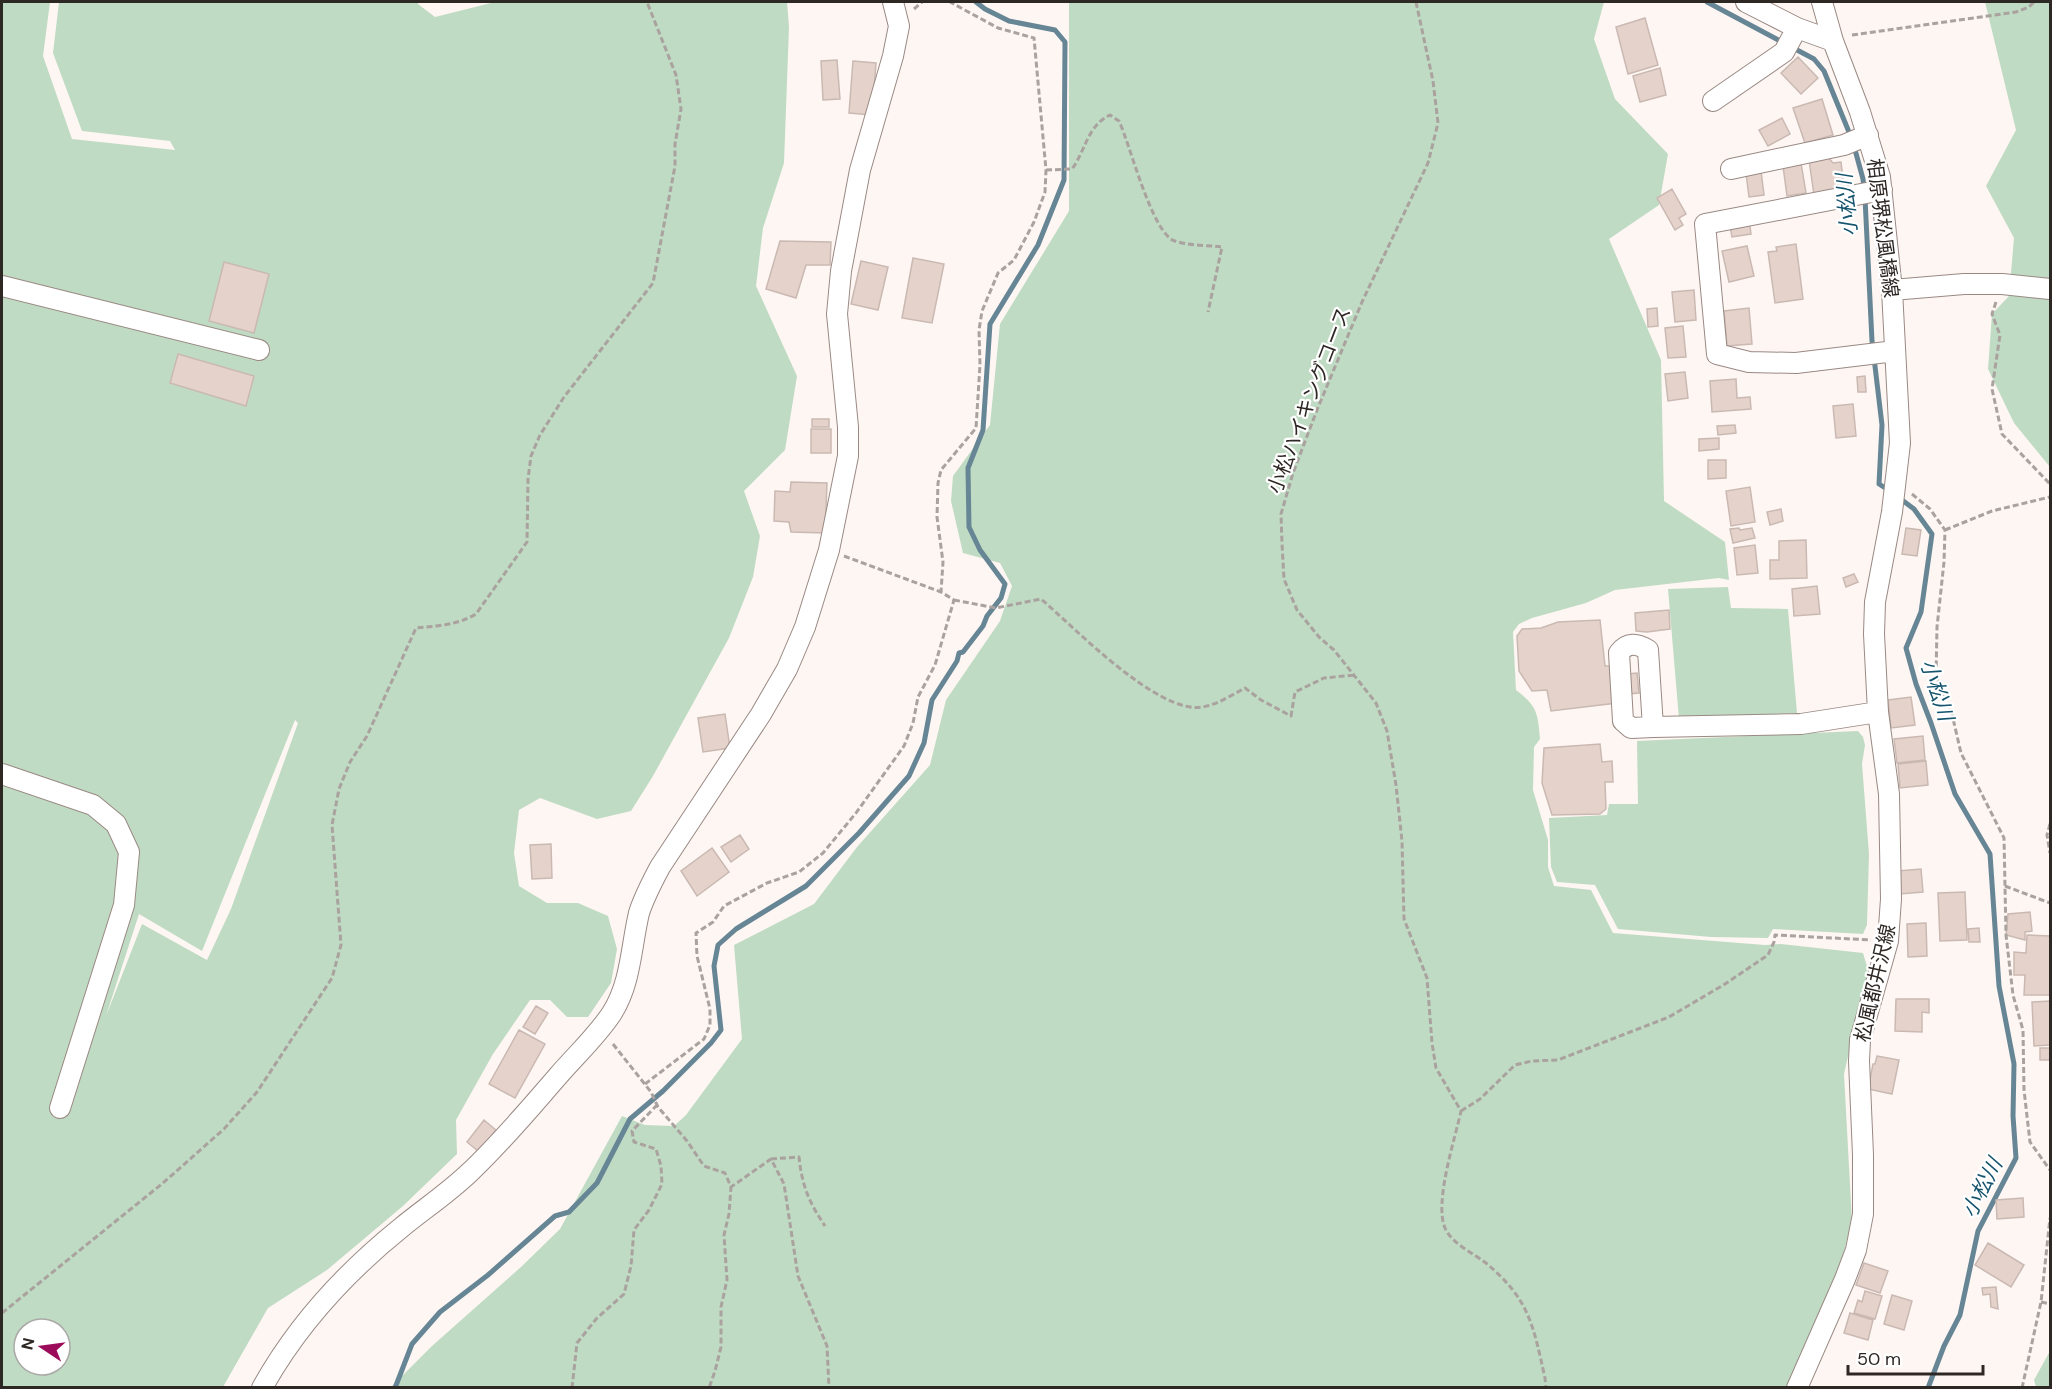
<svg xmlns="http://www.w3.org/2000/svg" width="2052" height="1389" font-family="'DM Sans','Noto Sans JP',sans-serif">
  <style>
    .green { fill: #c0dbc3; fill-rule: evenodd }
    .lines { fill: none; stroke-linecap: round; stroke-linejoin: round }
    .stream { stroke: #668696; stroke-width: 5 }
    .building { fill: #e4d2cb; stroke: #cab9b2; stroke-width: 1.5 }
    .minor-casing { stroke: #998983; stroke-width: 22 }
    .path { stroke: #a9a29f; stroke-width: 3; stroke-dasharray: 6 3; stroke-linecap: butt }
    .minor { stroke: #fff; stroke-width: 20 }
    .labels { text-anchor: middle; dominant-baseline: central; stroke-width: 4.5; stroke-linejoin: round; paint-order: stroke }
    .street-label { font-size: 20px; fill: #2e2825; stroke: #fff }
    .water-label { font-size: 21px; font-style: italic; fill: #15546e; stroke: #fff }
  </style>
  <rect width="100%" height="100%" fill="#fef6f3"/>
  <!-- green -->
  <path class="green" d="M 2,2 L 50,2 L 43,56 L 72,139 L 175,150 L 170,141 L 82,131 L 53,53 L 59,2 L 418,2 L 418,4 L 435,17 L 495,2 L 787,2 L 789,27 L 784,163 L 763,228 L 756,286 L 797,376 L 785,450 L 744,491 L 760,536 L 753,577 L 729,638 L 653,776 L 631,811 L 597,819 L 540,798 L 519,810 L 514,853 L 519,886 L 547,903 L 578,903 L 608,916 L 617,949 L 611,983 L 588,1017 L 567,1017 L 550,1000 L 530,1000 L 493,1054 L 456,1120 L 457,1154 L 403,1206 L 327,1270 L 268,1308 L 223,1387 L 2,1387 ZM 295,720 L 298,723 L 231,909 L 207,960 L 142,924 L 106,1016 L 139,914 L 202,951 ZM 24,1329 L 60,1329 L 60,1365 L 24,1365 Z
    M 1069,2 L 1604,2 L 1594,39 L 1615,99 L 1668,154 L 1659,205 L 1609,239 L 1661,360 L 1664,501 L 1725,542 L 1729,580 L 1719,578 L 1615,590 L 1586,603 L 1532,618 L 1519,624 L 1513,632 L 1516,690 C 1537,706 1538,713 1540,739 L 1534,747 L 1533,790 L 1548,840 L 1548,867 L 1554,886 L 1591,890 L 1613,933 L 1765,945 L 1781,944 L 1863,953 L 1868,970 L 1844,1074 L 1852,1222 L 1838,1273 L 1789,1387 L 390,1388 L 432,1346 L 521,1267 L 560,1229 L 622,1116 L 645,1125 L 674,1126 L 686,1115 L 742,1039 L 734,945 L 814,904 L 857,847 L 930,765 L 946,700 L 1000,621 L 1012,586 L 1000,563 L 963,553 L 951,501 L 953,476 L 990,425 L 1000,324 L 1069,211 Z
    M 1985,2 L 2050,2 L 2050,467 L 2014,423 L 1988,369 L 1992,314 L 2009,296 L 2014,238 L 1986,186 L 2016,130 Z
    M 1728,587 L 1731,608 L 1788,609 L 1797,713 L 1679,719 L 1668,589 Z
    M 1858,731 L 1863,737 L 1865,745 L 1862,764 L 1869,854 L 1867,925 L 1863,934 L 1773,929 L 1768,938 L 1711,937 L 1618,929 L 1595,885 L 1557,882 L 1551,867 L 1549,818 L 1607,815 L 1609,804 L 1638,804 L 1637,741 Z
    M 2050,1351 L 2050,1387 L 2036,1387 L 2034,1380 Z"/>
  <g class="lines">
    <!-- stream -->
    <path class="stream" d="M 1707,2 L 1814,59 L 1824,71 L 1851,137
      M 1854,146 L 1863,179 L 1864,189
      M 1865,198 L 1872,341 L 1882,425 L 1879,484 L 1890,491
      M 1898,497 L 1914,509 L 1932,534 L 1921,612 L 1906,648 L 1916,684 L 1931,723 L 1955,794 L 1990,854 L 1999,986 L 2014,1064 L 2013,1116 L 2016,1158 L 1978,1231 L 1960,1315 L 1944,1346 L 1928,1388
      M 395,1388 L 412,1344 L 440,1312 L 488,1275 L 555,1216 L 569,1212 L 597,1183 L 630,1119 L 663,1091 L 711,1043 L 721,1030 L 714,966 L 718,945 L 736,929 L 806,886 L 859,833 L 909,776 L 924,743 L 932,700 L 957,661 L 959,653 L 963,652 L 983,626 L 987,616 L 1001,598 L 1005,584 L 980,550 L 969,527 L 968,468 L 983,430 L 990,324 L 1038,245 L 1064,180 L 1065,42 L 1055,30 L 1009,21 L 985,9 L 976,2"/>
  </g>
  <!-- building -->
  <path class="building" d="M 1645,18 L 1658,65 L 1628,74 L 1616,27 Z
    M 1798,57 L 1818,78 L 1801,94 L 1781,73 Z
    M 837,60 L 840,99 L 823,100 L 821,61 Z
    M 853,61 L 876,63 L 872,115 L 849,113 Z
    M 1660,68 L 1666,95 L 1640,102 L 1633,76 Z
    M 1822,99 L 1833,135 L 1805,143 L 1793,108 Z
    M 1782,118 L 1790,134 L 1768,146 L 1759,130 Z
    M 1828,157 L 1833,163 L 1841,162 L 1844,187 L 1814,195 L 1809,160 Z
    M 1801,163 L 1806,193 L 1787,196 L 1783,166 Z
    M 1761,171 L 1764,195 L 1749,197 L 1746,173 Z
    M 1672,189 L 1686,214 L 1679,218 L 1683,225 L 1675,230 L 1657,198 Z
    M 1749,218 L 1751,234 L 1732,237 L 1729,221 Z
    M 780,241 L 831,242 L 830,265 L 806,265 L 796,298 L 766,289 Z
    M 1796,244 L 1803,299 L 1775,303 L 1768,252 L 1777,251 L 1776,247 Z
    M 1747,246 L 1754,276 L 1729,282 L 1722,251 Z
    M 913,258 L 944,264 L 932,323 L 902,318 Z
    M 861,261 L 888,267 L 878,310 L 851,304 Z
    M 224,262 L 269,274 L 254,333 L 209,321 Z
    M 1694,290 L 1696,320 L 1675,322 L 1672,292 Z
    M 1657,308 L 1658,326 L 1648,327 L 1647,309 Z
    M 1749,308 L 1752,344 L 1727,346 L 1724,311 Z
    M 1683,326 L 1686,357 L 1668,358 L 1665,328 Z
    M 178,354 L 254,376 L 246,406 L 170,383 Z
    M 1685,372 L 1688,398 L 1668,401 L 1665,374 Z
    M 1865,376 L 1866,392 L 1858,392 L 1857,377 Z
    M 1736,379 L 1737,398 L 1750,397 L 1751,409 L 1712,412 L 1710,381 Z
    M 1853,404 L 1856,436 L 1836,438 L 1833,406 Z
    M 812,419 L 829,419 L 829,427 L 812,427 Z
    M 1735,425 L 1736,433 L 1718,435 L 1717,426 Z
    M 811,429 L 831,429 L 831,453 L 811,453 Z
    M 1719,438 L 1719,449 L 1699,451 L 1699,439 Z
    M 1708,460 L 1726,460 L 1726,478 L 1708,479 Z
    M 791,482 L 827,483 L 825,533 L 791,532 L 789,522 L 774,521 L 775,491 L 790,492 Z
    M 1750,487 L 1755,522 L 1731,526 L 1726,491 Z
    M 1781,509 L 1783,521 L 1770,525 L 1767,512 Z
    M 1739,528 L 1740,530 L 1752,528 L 1755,538 L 1733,543 L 1730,529 Z
    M 1906,528 L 1921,530 L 1917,556 L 1902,554 Z
    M 1806,540 L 1807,578 L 1770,579 L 1770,560 L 1779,560 L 1779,541 Z
    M 1755,545 L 1758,573 L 1737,575 L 1734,548 Z
    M 1854,574 L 1858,582 L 1846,587 L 1843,578 Z
    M 1817,586 L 1820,614 L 1794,616 L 1792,589 Z
    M 1669,610 L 1670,629 L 1647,632 L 1636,631 L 1635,613 Z
    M 1600,620 L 1605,666 L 1613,666 L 1614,675 L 1637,673 L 1639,693 L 1616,695 L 1617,703 L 1551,711 L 1547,690 L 1532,691 L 1519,671 L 1517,636 L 1522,629 L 1541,628 L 1558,622 Z
    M 1911,697 L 1915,725 L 1891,728 L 1888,700 Z
    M 725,714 L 730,748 L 703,752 L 698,718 Z
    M 1923,736 L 1925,760 L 1897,763 L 1894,739 Z
    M 1600,744 L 1602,762 L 1612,761 L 1613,782 L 1605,782 L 1606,809 L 1600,814 L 1552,815 L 1542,783 L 1544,748 Z
    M 1926,761 L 1928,785 L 1900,788 L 1898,764 Z
    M 740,835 L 749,849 L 731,862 L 721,847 Z
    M 551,844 L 552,878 L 532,879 L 530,845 Z
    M 712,848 L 729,872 L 697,896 L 681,871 Z
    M 1921,869 L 1923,892 L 1900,894 L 1898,871 Z
    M 1965,892 L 1967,940 L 1940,941 L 1938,893 Z
    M 2030,912 L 2032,931 L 2025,932 L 2025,940 L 2006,935 L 2008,914 Z
    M 1926,923 L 1927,956 L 1908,957 L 1907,924 Z
    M 1979,928 L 1980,942 L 1969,942 L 1968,929 Z
    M 2027,935 L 2050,936 L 2050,995 L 2024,995 L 2025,975 L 2014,975 L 2014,952 L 2026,953 Z
    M 1896,999 L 1929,999 L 1929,1013 L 1922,1012 L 1922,1032 L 1895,1031 Z
    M 2050,1001 L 2050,1045 L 2034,1046 L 2032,1002 Z
    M 536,1006 L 548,1013 L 535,1034 L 523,1027 Z
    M 519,1030 L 545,1044 L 515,1098 L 489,1084 Z
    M 2040,1048 L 2050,1048 L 2050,1060 L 2040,1060 Z
    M 1877,1056 L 1899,1060 L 1892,1094 L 1868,1089 L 1873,1064 L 1875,1064 Z
    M 484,1120 L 496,1130 L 479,1152 L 467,1142 Z
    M 2023,1198 L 2024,1217 L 1997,1219 L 1996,1200 Z
    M 1988,1243 L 2024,1265 L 2011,1287 L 1975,1265 Z
    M 1864,1263 L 1888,1271 L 1880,1293 L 1856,1285 Z
    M 1996,1287 L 1998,1309 L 1991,1307 L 1990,1294 L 1983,1295 L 1982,1288 Z
    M 1865,1291 L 1882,1296 L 1875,1319 L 1854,1313 L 1858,1300 L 1862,1302 Z
    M 1892,1295 L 1912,1301 L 1904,1330 L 1884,1324 Z
    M 1850,1313 L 1873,1320 L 1868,1340 L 1844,1333 Z"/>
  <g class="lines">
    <defs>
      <path id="minor" d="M 1746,2 L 1797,28 L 1833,41
        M 1713,101 L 1784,52 L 1797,28
        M 1731,169 L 1844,145 L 1868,135
        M 1882,190 L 1705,224 L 1717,354 L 1749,362 L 1796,363 L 1895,351
        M 2,286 L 259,350
        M 1892,290 L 1964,284 L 2002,284 L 2050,289
        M 1653,727 L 1648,650 C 1637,643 1627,642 1619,653 L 1623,721 L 1631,728 L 1653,727 L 1801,724 L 1878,712
        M 2,774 L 93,805 L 116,824 L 129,852 L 124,905 L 60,1108
        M 262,1388 C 297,1325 346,1272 402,1227 C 424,1209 448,1193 469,1173 C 501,1143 530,1108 558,1076 C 576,1055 597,1036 612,1013 C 631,983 631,947 639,913 C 644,897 652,882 660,867 L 761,714 L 787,669 L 805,627 L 829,550 L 848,456 L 848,427 L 837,314 L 841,271 L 860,170 L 893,56 L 899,26 L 893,2
        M 1797,1388 L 1845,1279 L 1856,1250 L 1863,1214 L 1863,1155 L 1859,1061 L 1860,1040 L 1888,941 L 1891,899 L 1889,794 L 1878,712 L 1874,634 L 1875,602 L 1892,512 L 1900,443 L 1892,290 L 1880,177 L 1860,112 L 1833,41 L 1822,2"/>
    </defs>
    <!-- minor casing -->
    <use href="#minor" class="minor-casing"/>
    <!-- path -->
    <path class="path" d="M 1416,2 L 1433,81 L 1438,123 L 1428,163 L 1362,302 L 1317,410 L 1293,473 L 1281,514 L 1282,544 L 1284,579 L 1297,610 L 1319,637 L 1334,650 L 1376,703 L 1387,731 L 1396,785 L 1402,841 L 1404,919 L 1427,978 L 1432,1043 L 1436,1068 L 1461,1111 C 1455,1139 1434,1202 1445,1228 C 1452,1244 1473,1253 1486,1263 C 1530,1300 1533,1325 1545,1378 L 1546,1388
      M 914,9 L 922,2
      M 1852,35 L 2016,12 L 2029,7 L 2034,2
      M 1046,170 L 1072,169 C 1086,150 1087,126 1110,115 L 1119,121 C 1130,144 1152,234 1175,241 C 1189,246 1207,245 1222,247 L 1208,312
      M 1996,302 L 1992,314 L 2000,335 L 1992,389 L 2002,434 L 2050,484
      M 1912,494 L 1930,509 L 1945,530 L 1944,562 L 1937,627 L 1936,676 L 1951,710 L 1961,753 L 2004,838 L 2006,935 L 2013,995 L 2023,1030 L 2024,1090 L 2030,1142 L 2050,1170
      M 1945,530 L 1992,511 L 2050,497
      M 844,556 L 941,592
      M 954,600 L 996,608 L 1041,599 C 1074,627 1158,715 1203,707 C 1218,704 1232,695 1245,688 L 1261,700 L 1291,716 L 1295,692 L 1324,678 L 1355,675
      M 2050,824 L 2047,835 L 2050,853
      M 2005,886 L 2050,903
      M 613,1044 L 651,1092 L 658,1107 L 687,1141 L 704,1166 L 725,1173 L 731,1187 L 729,1214 L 724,1235 L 727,1280 L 721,1307 L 721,1347 L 715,1371 L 709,1388
      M 645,1084 L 704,1039 L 710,1025 L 710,1009 L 697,956 L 696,933 L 713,922 L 724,906 L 767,883 L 799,872 L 823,853 L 856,813 L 904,746 L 913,723 L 918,697 L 935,665 L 954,600 L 941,592 L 943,562 L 937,517 L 938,483 L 941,470 L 976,428 L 980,365 L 979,330 L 982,311 L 998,273 L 1014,260 L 1034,222 L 1045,192 L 1046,170 L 1034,38 L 998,28 L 950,2
      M 1461,1111 L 1480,1099 L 1515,1065 L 1532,1061 L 1558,1060 L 1669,1017 L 1725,984 L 1768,955 L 1774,942 L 1775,935 L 1871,940
      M 771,1159 L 799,1157 C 802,1186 809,1202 825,1226
      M 730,1186 L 731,1187 L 771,1159 L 784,1184 L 798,1276 L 827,1346 L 829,1388
      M 2041,1302 L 2050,1304
      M 2,1313 L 163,1183 L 224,1129 L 257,1092 L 332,978 L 341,945 L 332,825 L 339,789 L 350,762 L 367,736 L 416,628 C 437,626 458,625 476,614 L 527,542 L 528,479 L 531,456 L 540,435 L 564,397 L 653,283 L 675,166 L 675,144 L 681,109 L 676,75 L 647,2
      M 572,1388 L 577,1343 L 597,1318 L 624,1294 L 631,1266 L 634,1230 L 649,1210 L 662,1184 L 661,1166 L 656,1149 L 634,1142 L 632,1131 L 657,1105
      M 2022,1388 L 2041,1302 L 2050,1218"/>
    <!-- minor -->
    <use href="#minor" class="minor"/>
  </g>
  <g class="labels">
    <!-- street labels -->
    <g class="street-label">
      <text transform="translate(1883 228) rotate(83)">相原堺松風橋線</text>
      <text transform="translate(1309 400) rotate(-69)">小松ハイキングコース</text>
      <text transform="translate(1875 983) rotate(-77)">松風都井沢線</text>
    </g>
    <!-- water labels -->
    <g class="water-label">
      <text transform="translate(1847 205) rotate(-95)">小松川</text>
      <text transform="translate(1937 690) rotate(72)">小松川</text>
      <text transform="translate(1982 1188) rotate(-63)">小松川</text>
    </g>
  </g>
  <!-- border -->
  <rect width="2052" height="1389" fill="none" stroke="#2e2825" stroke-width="6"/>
  <!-- north arrow -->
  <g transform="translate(42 1347) rotate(283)"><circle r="28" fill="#ffffff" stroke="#aba9a8" stroke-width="1.5"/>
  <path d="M0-4.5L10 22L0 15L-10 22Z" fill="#9b0b5a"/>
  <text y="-9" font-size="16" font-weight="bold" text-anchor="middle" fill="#2e2825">N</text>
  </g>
  <!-- scale -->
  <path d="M1848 1365v9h135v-9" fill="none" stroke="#2e2825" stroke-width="3"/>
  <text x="1857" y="1365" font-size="18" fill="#2e2825" stroke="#ffffff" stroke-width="4.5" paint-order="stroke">50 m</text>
</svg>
